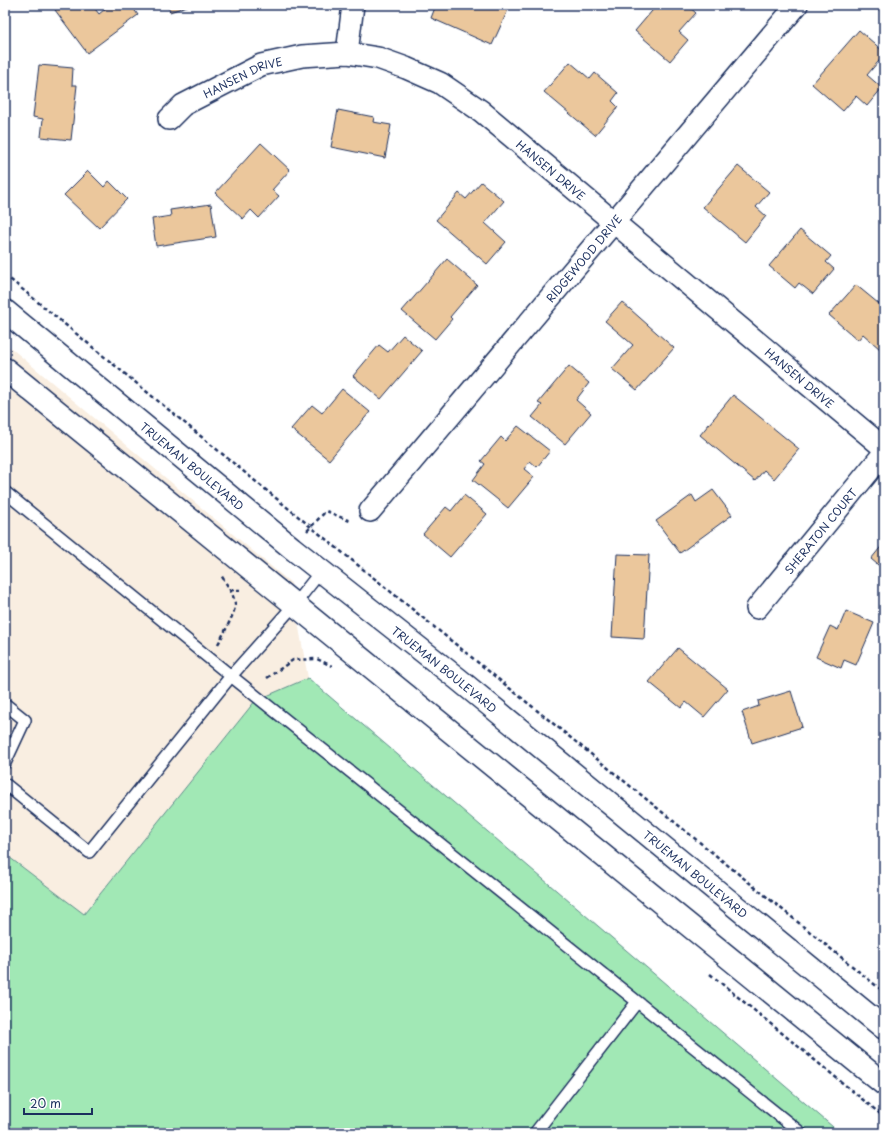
<svg xmlns="http://www.w3.org/2000/svg" width="889" height="1138" font-family="'Playpen Sans',sans-serif">
  <style>
    .built { fill: #f9eee1 }
    .green { fill: #a1e8b5; stroke: #5e8c8a }
    .building { fill: #ebc79c; stroke: #1b2f5e }
    .lines { fill: none; stroke-linecap: round; stroke-linejoin: round }
    .service-casing { stroke: #1b2f5e; stroke-width: 14 }
    .minor-casing { stroke: #1b2f5e; stroke-width: 24 }
    .secondary-casing { stroke: #1b2f5e; stroke-width: 25 }
    .path { stroke: #1b2f5e; stroke-width: 2.5; stroke-dasharray: 4 3; stroke-linecap: butt }
    .service { stroke: #fff; stroke-width: 11 }
    .minor { stroke: #fff; stroke-width: 21 }
    .secondary { stroke: #fff; stroke-width: 22 }
    .labels { text-anchor: middle; dominant-baseline: central; stroke-width: 4; stroke-linejoin: round; paint-order: stroke }
    .street-label { font-size: 11px; fill: #1b2f5e; stroke: #fff }
  </style>
  <rect width="100%" height="100%" fill="#fff"/>
  <filter id="ink" filterUnits="userSpaceOnUse"><feTurbulence type="fractalNoise" baseFrequency=".025" numOctaves="2"/><feDisplacementMap in="SourceGraphic" scale="8" xChannelSelector="R" yChannelSelector="G"/><feConvolveMatrix kernelMatrix="1 2 1 2 8 2 1 2 1" color-interpolation-filters="sRGB"/></filter>
  <g filter="url(#ink)">
    <!-- built -->
    <path class="built" d="M 5,343 L 291,583 L 308,678 L 255,701 L 83,915 L 5,854 Z"/>
    <!-- green -->
    <path class="green" d="M 308,678 L 840,1133 L 5,1133 L 5,854 L 84,914 L 255,701 Z"/>
    <!-- building -->
    <path class="building" d="M 63,5 L 92,5 L 99,14 L 110,5 L 131,5 L 138,15 L 87,53 L 55,10 Z
      M 168,5 L 190,5 L 170,12 Z
      M 436,5 L 497,5 L 508,10 L 492,45 L 431,18 Z
      M 657,5 L 687,5 L 696,13 L 679,32 L 688,40 L 670,61 L 635,31 Z
      M 859,30 L 884,52 L 884,55 L 867,75 L 882,88 L 867,106 L 856,96 L 843,111 L 812,84 Z
      M 570,62 L 590,79 L 595,73 L 618,93 L 612,101 L 618,107 L 595,135 L 544,92 Z
      M 39,65 L 73,68 L 72,85 L 77,85 L 71,140 L 41,137 L 43,119 L 33,117 Z
      M 338,110 L 374,117 L 373,122 L 391,125 L 385,158 L 331,147 Z
      M 261,143 L 290,170 L 272,190 L 279,196 L 259,218 L 251,210 L 243,219 L 215,193 Z
      M 738,166 L 769,192 L 756,207 L 766,216 L 745,242 L 703,207 Z
      M 88,171 L 104,187 L 109,181 L 127,199 L 99,228 L 64,195 Z
      M 481,182 L 504,201 L 485,223 L 506,242 L 487,264 L 436,220 L 459,193 L 466,199 Z
      M 211,204 L 216,237 L 156,246 L 152,219 L 171,216 L 170,210 Z
      M 800,230 L 831,256 L 826,262 L 834,269 L 813,294 L 799,283 L 795,288 L 769,266 Z
      M 447,259 L 477,285 L 450,317 L 452,319 L 435,339 L 402,311 Z
      M 856,285 L 884,308 L 884,344 L 880,349 L 863,334 L 858,340 L 829,315 Z
      M 622,302 L 674,348 L 637,390 L 612,369 L 633,345 L 605,321 Z
      M 403,335 L 422,351 L 381,399 L 353,376 L 379,345 L 388,352 Z
      M 569,366 L 589,383 L 576,400 L 591,413 L 565,444 L 532,417 L 542,405 L 538,403 Z
      M 342,389 L 370,412 L 329,460 L 291,429 L 312,405 L 322,413 Z
      M 733,395 L 799,449 L 774,479 L 764,470 L 755,481 L 700,435 Z
      M 518,426 L 550,451 L 537,467 L 530,461 L 524,469 L 534,477 L 508,508 L 473,480 L 485,464 L 481,461 L 501,437 L 505,441 Z
      M 713,490 L 732,515 L 680,553 L 656,521 L 692,495 L 696,502 Z
      M 464,495 L 487,514 L 450,557 L 423,534 L 446,507 L 451,511 Z
      M 884,543 L 884,570 L 871,559 Z
      M 617,554 L 649,555 L 644,639 L 612,637 Z
      M 846,611 L 874,623 L 856,665 L 844,660 L 841,668 L 816,657 L 830,626 L 838,630 Z
      M 678,648 L 728,689 L 704,717 L 686,702 L 681,708 L 649,682 Z
      M 791,691 L 802,727 L 752,743 L 742,712 L 759,706 L 758,701 Z"/>
    <g class="lines">
      <defs>
        <path id="service" d="M 5,492 L 231,676 L 801,1133
          M 5,704 L 25,720 L 5,763
          M 5,784 L 89,852 L 231,676 L 294,605 L 321,571
          M 535,1133 L 637,1002"/>
        <g id="minor">
          <path d="M 347,53 L 353,5"/>
          <path id="s1" d="M 169,119 L 183,105 L 261,65 L 302,56 L 347,53 L 378,58 L 406,68 L 440,83 L 481,111 L 884,448"/>
          <path id="s2" d="M 370,511 L 797,5"/>
          <path id="s3" d="M 757,608 L 884,453"/>
        </g>
        <g id="secondary">
          <path id="s4" d="M 5,311 L 292,548 L 458,679 L 884,1028"/>
          <path d="M 5,369 L 884,1084"/>
        </g>
      </defs>
      <!-- service casing -->
      <use href="#service" class="service-casing"/>
      <!-- minor casing -->
      <use href="#minor" class="minor-casing"/>
      <!-- secondary casing -->
      <use href="#secondary" class="secondary-casing"/>
      <!-- path -->
      <path class="path" d="M 5,275 L 311,527 L 884,992
        M 307,531 L 326,511 L 350,521
        M 230,590 L 240,590
        M 218,644 C 222,637 235,613 235,606 C 236,597 225,582 221,575
        M 267,678 L 293,660 L 317,659 L 332,666
        M 710,974 L 884,1117"/>
      <!-- service -->
      <use href="#service" class="service"/>
      <!-- minor -->
      <use href="#minor" class="minor"/>
      <!-- secondary -->
      <use href="#secondary" class="secondary"/>
    </g>
  </g>
  <g class="labels">
    <!-- street labels -->
    <g class="street-label">
      <text stroke="none"><textPath href="#s1" startOffset="86">HANSEN DRIVE</textPath></text>
      <text stroke="none"><textPath href="#s1" startOffset="434">HANSEN DRIVE</textPath></text>
      <text stroke="none"><textPath href="#s2" startOffset="331">RIDGEWOOD DRIVE</textPath></text>
      <text stroke="none"><textPath href="#s1" startOffset="758">HANSEN DRIVE</textPath></text>
      <text stroke="none"><textPath href="#s4" startOffset="243">TRUEMAN BOULEVARD</textPath></text>
      <text stroke="none"><textPath href="#s3" startOffset="100">SHERATON COURT</textPath></text>
      <text stroke="none"><textPath href="#s4" startOffset="567">TRUEMAN BOULEVARD</textPath></text>
      <text stroke="none"><textPath href="#s4" startOffset="891">TRUEMAN BOULEVARD</textPath></text>
    </g>
  </g>
  <!-- margin -->
  <rect width="889" height="1138" fill="none" stroke="#fff" stroke-width="20"/>
  <rect x="10" y="10" width="869" height="1118" fill="none" stroke="#1b2f5e" stroke-width="1.5" filter="url(#ink)"/>
  <!-- scale -->
  <path d="M24 1108v6h68v-6" fill="none" stroke="#1b2f5e" stroke-width="2"/>
  <text x="30" y="1108" font-size="12" fill="#1b2f5e" stroke="#ffffff" stroke-width="3" paint-order="stroke">20 m</text>
</svg>
